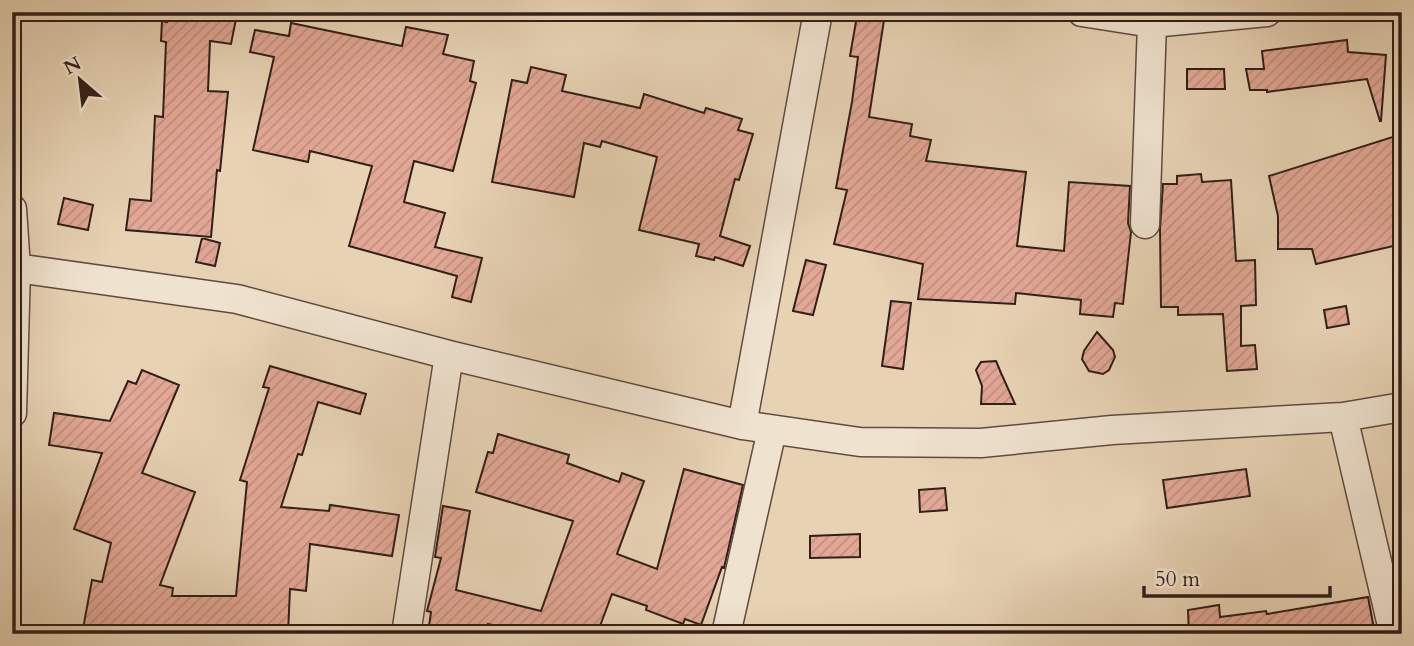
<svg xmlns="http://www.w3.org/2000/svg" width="1414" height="646" font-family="Cardo,serif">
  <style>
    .building { fill: url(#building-hatch); stroke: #311f18; stroke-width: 2 }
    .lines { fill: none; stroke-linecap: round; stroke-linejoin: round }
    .minor-casing { stroke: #5e4c3f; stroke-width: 31 }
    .minor { stroke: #efe2ce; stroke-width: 28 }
  </style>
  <defs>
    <pattern id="building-hatch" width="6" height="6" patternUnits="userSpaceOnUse" patternTransform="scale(1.75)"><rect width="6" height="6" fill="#e2a795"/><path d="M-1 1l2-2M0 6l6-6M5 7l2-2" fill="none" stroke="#c28f80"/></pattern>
  </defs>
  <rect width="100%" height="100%" fill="#e7d2b4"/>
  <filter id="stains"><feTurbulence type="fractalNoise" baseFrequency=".00286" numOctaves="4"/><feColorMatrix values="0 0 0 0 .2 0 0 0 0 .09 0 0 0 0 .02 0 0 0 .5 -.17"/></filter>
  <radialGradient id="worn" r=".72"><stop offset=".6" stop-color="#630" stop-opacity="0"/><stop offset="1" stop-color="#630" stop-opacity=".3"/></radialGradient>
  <!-- building -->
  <path class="building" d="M 168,12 L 237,14 L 231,44 L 210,41 L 208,91 L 228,92 L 220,171 L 217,170 L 211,237 L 126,230 L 130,199 L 151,201 L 155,116 L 163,117 L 166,42 L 161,41 L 162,21 L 167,22 Z
    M 857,16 L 884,20 L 869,117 L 912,124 L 910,136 L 931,140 L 926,161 L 1026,172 L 1017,246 L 1064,251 L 1069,182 L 1130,186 L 1128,223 L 1131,232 L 1123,304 L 1115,303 L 1113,317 L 1080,314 L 1081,300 L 1016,293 L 1015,304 L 918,299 L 923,264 L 834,244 L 847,190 L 836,188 L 852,102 L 858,57 L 850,56 Z
    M 291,23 L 402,46 L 406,27 L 448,35 L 443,54 L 474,61 L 470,81 L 476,83 L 453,171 L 414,161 L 404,202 L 445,213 L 435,247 L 482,258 L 471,302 L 452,297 L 457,276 L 349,246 L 372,166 L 310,151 L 308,162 L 253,150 L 274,57 L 250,52 L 255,30 L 289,36 Z
    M 1347,40 L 1348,52 L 1386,55 L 1381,121 L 1380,121 L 1367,79 L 1267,92 L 1267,90 L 1250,90 L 1246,69 L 1264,69 L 1262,51 Z
    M 531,67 L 566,75 L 562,91 L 640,108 L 644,94 L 704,113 L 706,108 L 742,119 L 738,130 L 753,134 L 739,180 L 735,179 L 720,236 L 750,246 L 743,266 L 715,257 L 714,260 L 696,256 L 699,244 L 639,230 L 657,157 L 602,141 L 600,147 L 584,143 L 574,197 L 492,182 L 512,80 L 527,83 Z
    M 1187,69 L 1224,69 L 1225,89 L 1187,89 Z
    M 1402,134 L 1402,244 L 1316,264 L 1312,249 L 1278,249 L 1278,216 L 1269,176 Z
    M 1201,174 L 1202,182 L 1231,180 L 1236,261 L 1255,260 L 1256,305 L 1241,306 L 1241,346 L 1255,345 L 1257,369 L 1227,371 L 1223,314 L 1178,315 L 1178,307 L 1161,307 L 1160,229 L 1163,184 L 1177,184 L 1177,176 Z
    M 64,198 L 93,205 L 88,230 L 58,224 Z
    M 202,238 L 220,243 L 215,266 L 196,262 Z
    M 806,260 L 826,265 L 813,315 L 793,311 Z
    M 891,301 L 911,303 L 903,369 L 882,366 Z
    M 1346,306 L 1349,324 L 1327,328 L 1324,310 Z
    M 1097,332 L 1113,350 L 1115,357 L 1109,370 L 1103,374 L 1089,371 L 1082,359 L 1084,351 Z
    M 996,361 L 1001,373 L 1015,404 L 981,404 L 982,386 L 976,370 L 981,362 Z
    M 270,366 L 366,394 L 360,414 L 318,402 L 302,455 L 298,454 L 281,507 L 329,511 L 330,505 L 399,515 L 392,556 L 310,544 L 306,591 L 290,589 L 288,634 L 82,634 L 92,580 L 102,582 L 111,543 L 74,529 L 102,453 L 49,445 L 54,413 L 110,421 L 128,381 L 136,384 L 142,370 L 179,385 L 142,473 L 195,492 L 160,585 L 173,588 L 172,596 L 236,596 L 247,482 L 240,480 L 269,388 L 263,387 Z
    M 498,434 L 569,455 L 567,463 L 619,482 L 622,473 L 644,481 L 617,554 L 657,569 L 684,469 L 743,485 L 724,568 L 722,567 L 701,625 L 685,619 L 683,624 L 646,610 L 647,606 L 612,594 L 597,634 L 569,634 L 544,625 L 541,634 L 530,634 L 488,624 L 487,634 L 428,634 L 431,612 L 427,611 L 441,558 L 435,557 L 443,506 L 470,511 L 456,590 L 541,611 L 573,521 L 476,492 L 488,452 L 493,453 Z
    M 1246,469 L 1250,496 L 1167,508 L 1163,480 Z
    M 945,488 L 947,510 L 920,512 L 919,490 Z
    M 860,534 L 860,557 L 810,558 L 810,536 Z
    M 1368,597 L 1375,634 L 1189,634 L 1188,610 L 1219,605 L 1220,617 L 1266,611 L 1267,614 Z"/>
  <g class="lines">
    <defs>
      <path id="minor" d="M 1082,12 L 1152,23 L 1267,12
        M 12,209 L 16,268 L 12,413
        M 1145,224 L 1152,23
        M 16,268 L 237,299 L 449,355 L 742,425 L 860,442 L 981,443 L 1112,430 L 1343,417 L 1402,407
        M 1343,417 L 1394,634
        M 742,425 L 818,12
        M 406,634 L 449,355
        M 726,634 L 772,430"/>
    </defs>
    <!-- minor casing -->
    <use href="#minor" class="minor-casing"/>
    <!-- minor -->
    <use href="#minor" class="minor"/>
  </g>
  <!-- margin -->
  <rect width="1414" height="646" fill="none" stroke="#e7d2b4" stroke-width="42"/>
  <rect x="14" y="14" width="1386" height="618" fill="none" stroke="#311f18" stroke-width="3.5"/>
  <rect x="21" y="21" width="1372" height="604" fill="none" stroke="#311f18" stroke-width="2"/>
  <!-- north arrow -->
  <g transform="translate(80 80) rotate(332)" stroke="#efe2ce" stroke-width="5" paint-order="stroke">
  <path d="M0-5L12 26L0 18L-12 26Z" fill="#311f18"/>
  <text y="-10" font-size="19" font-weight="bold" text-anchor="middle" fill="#311f18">N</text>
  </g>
  <!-- scale -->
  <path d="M1144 586v10h186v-10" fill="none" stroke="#311f18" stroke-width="3.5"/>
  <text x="1155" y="586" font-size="21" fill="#311f18" stroke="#efe2ce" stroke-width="5" paint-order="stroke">50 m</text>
  <rect width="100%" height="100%" filter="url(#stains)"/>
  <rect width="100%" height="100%" fill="url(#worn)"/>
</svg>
